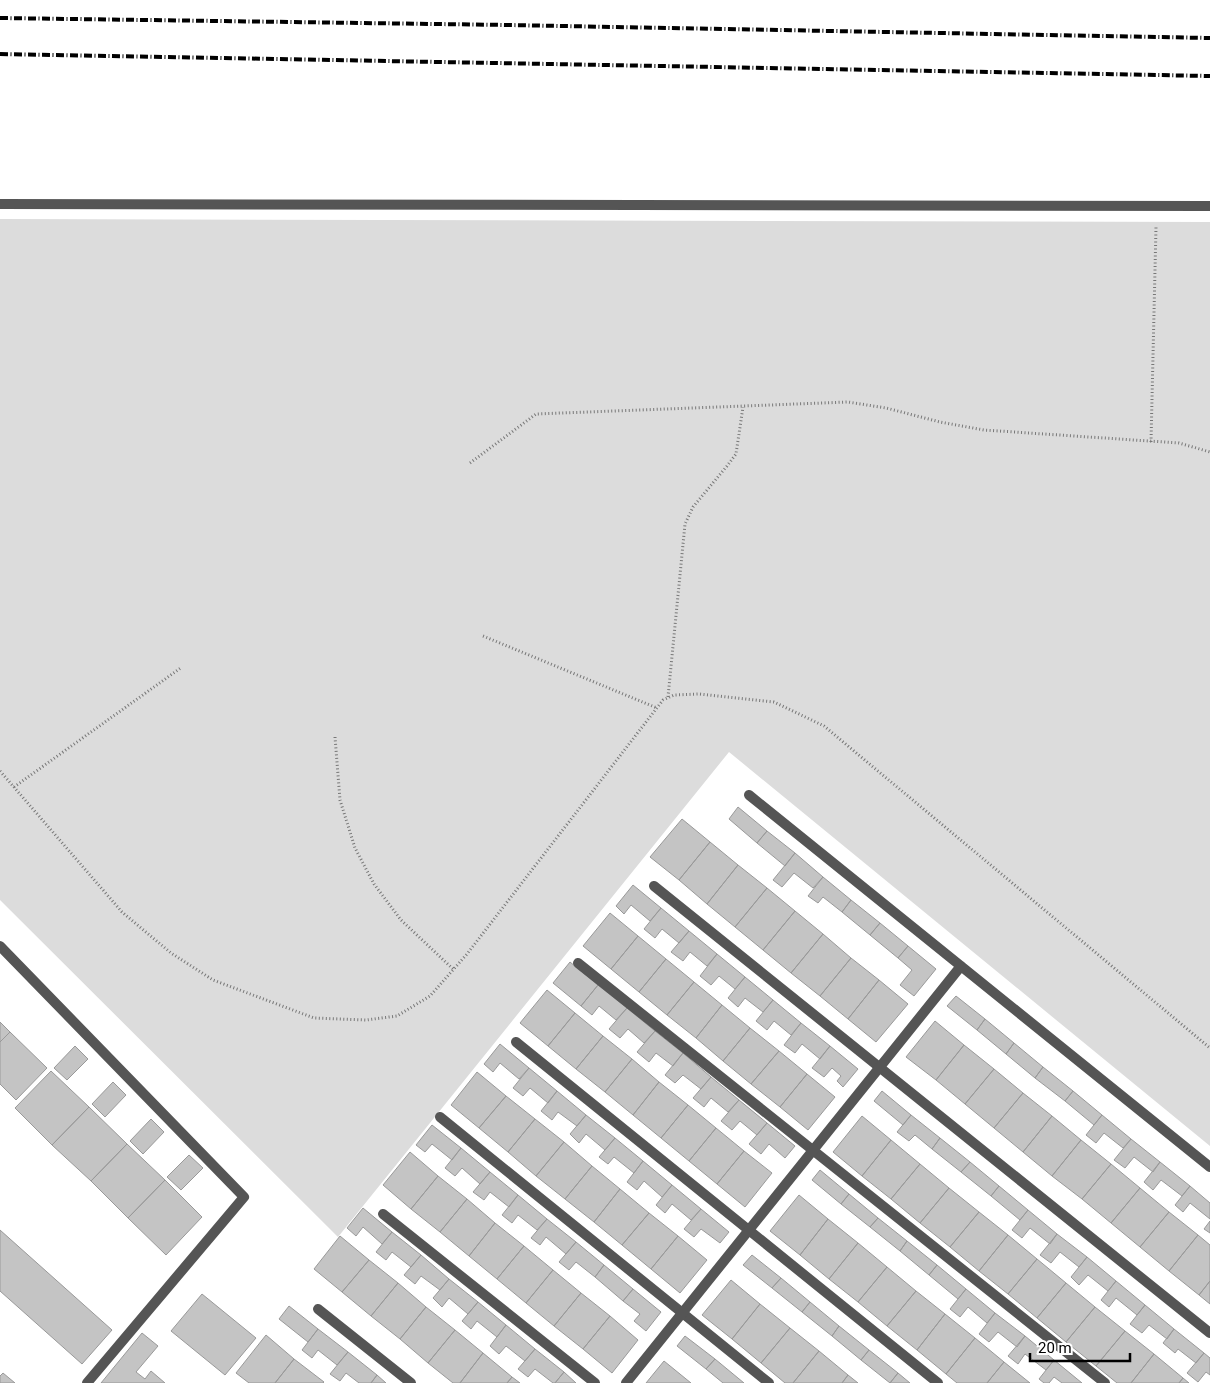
<svg xmlns="http://www.w3.org/2000/svg" width="1210" height="1383" font-family="Roboto,sans-serif">
  <style>
    .green { fill: #dcdcdc }
    .building { fill: #c4c4c4; stroke: #999 }
    .lines { fill: none; stroke-linecap: round; stroke-linejoin: round }
    .path { stroke: #777; stroke-width: 3; stroke-dasharray: 1 2.5; stroke-linecap: butt }
    .service { stroke: #555; stroke-width: 10 }
    .minor { stroke: #555; stroke-width: 10 }
    .rail { stroke: #000; stroke-width: 4; stroke-dasharray: 8 2.5 1 2.5; stroke-linecap: butt }
  </style>
  <rect width="100%" height="100%" fill="#fff"/>
  <!-- green -->
  <path class="green" d="M 0,219 L 1210,222 L 1210,1146 L 729,752 L 338,1237 L 0,900 Z"/>
  <!-- building -->
  <path class="building" d="M 738,807 L 767,831 L 757,843 L 729,819 Z
    M 682,819 L 710,842 L 679,880 L 650,857 Z
    M 767,831 L 795,853 L 785,866 L 757,843 Z
    M 710,842 L 738,865 L 707,904 L 679,880 Z
    M 795,853 L 823,877 L 813,888 L 794,873 L 782,887 L 773,880 Z
    M 738,865 L 767,888 L 735,927 L 707,904 Z
    M 823,877 L 851,900 L 842,912 L 823,897 L 818,903 L 808,896 Z
    M 633,885 L 661,908 L 650,921 L 631,905 L 624,914 L 616,906 Z
    M 767,888 L 795,911 L 763,950 L 735,927 Z
    M 851,900 L 880,923 L 870,935 L 842,912 Z
    M 661,908 L 689,931 L 679,943 L 662,929 L 655,938 L 644,929 Z
    M 795,911 L 823,934 L 791,973 L 763,950 Z
    M 610,913 L 638,936 L 611,969 L 583,946 Z
    M 880,923 L 908,946 L 898,958 L 870,935 Z
    M 689,931 L 717,954 L 707,966 L 690,952 L 683,961 L 671,952 Z
    M 823,934 L 851,958 L 820,996 L 791,973 Z
    M 638,936 L 666,959 L 639,992 L 611,969 Z
    M 908,946 L 936,969 L 914,996 L 900,985 L 912,970 L 898,958 Z
    M 717,954 L 745,977 L 735,989 L 719,976 L 711,985 L 700,976 Z
    M 851,958 L 879,980 L 848,1019 L 820,996 Z
    M 666,959 L 694,982 L 667,1015 L 639,992 Z
    M 570,962 L 598,985 L 581,1006 L 553,983 Z
    M 745,977 L 773,1000 L 763,1012 L 745,998 L 738,1007 L 728,998 Z
    M 879,980 L 908,1004 L 876,1042 L 848,1019 Z
    M 694,982 L 722,1005 L 696,1038 L 667,1015 Z
    M 598,985 L 627,1008 L 616,1020 L 599,1006 L 592,1015 L 581,1006 Z
    M 547,990 L 575,1013 L 548,1046 L 520,1023 Z
    M 956,996 L 985,1019 L 977,1030 L 947,1006 Z
    M 773,1000 L 801,1023 L 791,1035 L 774,1021 L 767,1030 L 756,1021 Z
    M 722,1005 L 750,1028 L 723,1061 L 696,1038 Z
    M 627,1008 L 655,1031 L 644,1043 L 628,1029 L 620,1038 L 609,1029 Z
    M 575,1013 L 603,1036 L 576,1069 L 548,1046 Z
    M 985,1019 L 1014,1043 L 1006,1054 L 977,1030 Z
    M 935,1021 L 964,1045 L 936,1080 L 906,1057 Z
    M 0,1022 L 10,1032 L 0,1042 Z
    M 801,1023 L 830,1046 L 820,1059 L 802,1044 L 795,1053 L 784,1045 Z
    M 750,1028 L 779,1051 L 751,1084 L 723,1061 Z
    M 655,1031 L 683,1053 L 673,1066 L 656,1053 L 649,1062 L 637,1052 Z
    M 10,1032 L 47,1068 L 16,1100 L 0,1084 L 0,1042 Z
    M 603,1036 L 632,1059 L 605,1092 L 576,1069 Z
    M 1014,1043 L 1043,1067 L 1035,1078 L 1006,1054 Z
    M 500,1044 L 529,1068 L 519,1079 L 500,1063 L 493,1072 L 484,1064 Z
    M 964,1045 L 994,1069 L 965,1104 L 936,1080 Z
    M 75,1046 L 88,1059 L 67,1080 L 54,1068 Z
    M 830,1046 L 858,1069 L 843,1087 L 837,1081 L 841,1076 L 832,1068 L 824,1077 L 812,1068 Z
    M 779,1051 L 807,1074 L 780,1107 L 751,1084 Z
    M 683,1053 L 711,1077 L 701,1089 L 683,1075 L 675,1083 L 665,1075 Z
    M 632,1059 L 659,1082 L 633,1115 L 605,1092 Z
    M 1043,1067 L 1073,1091 L 1065,1101 L 1035,1078 Z
    M 529,1068 L 557,1091 L 548,1103 L 530,1088 L 523,1096 L 513,1088 Z
    M 994,1069 L 1023,1093 L 994,1128 L 965,1104 Z
    M 51,1071 L 89,1107 L 52,1145 L 15,1108 Z
    M 477,1072 L 506,1096 L 479,1128 L 451,1105 Z
    M 807,1074 L 835,1097 L 808,1130 L 780,1107 Z
    M 711,1077 L 739,1100 L 728,1112 L 711,1098 L 704,1107 L 693,1098 Z
    M 113,1082 L 126,1095 L 105,1117 L 92,1104 Z
    M 659,1082 L 688,1105 L 661,1138 L 633,1115 Z
    M 557,1091 L 586,1115 L 577,1126 L 558,1112 L 552,1120 L 541,1111 Z
    M 882,1091 L 911,1115 L 903,1125 L 874,1101 Z
    M 1073,1091 L 1102,1115 L 1094,1125 L 1065,1101 Z
    M 1023,1093 L 1052,1116 L 1023,1152 L 994,1128 Z
    M 506,1096 L 535,1119 L 508,1152 L 479,1128 Z
    M 739,1100 L 767,1123 L 757,1135 L 740,1121 L 732,1130 L 721,1121 Z
    M 688,1105 L 716,1128 L 689,1161 L 661,1138 Z
    M 89,1107 L 127,1144 L 91,1181 L 52,1145 Z
    M 586,1115 L 615,1138 L 605,1150 L 586,1134 L 579,1143 L 570,1134 Z
    M 911,1115 L 940,1138 L 932,1149 L 915,1135 L 909,1141 L 897,1132 Z
    M 1102,1115 L 1131,1139 L 1123,1148 L 1104,1133 L 1096,1143 L 1086,1135 Z
    M 862,1116 L 891,1140 L 862,1176 L 833,1152 Z
    M 1052,1116 L 1081,1140 L 1052,1176 L 1023,1152 Z
    M 151,1119 L 164,1132 L 143,1154 L 130,1141 Z
    M 535,1119 L 564,1142 L 536,1176 L 508,1152 Z
    M 767,1123 L 795,1146 L 785,1158 L 769,1144 L 761,1154 L 749,1144 Z
    M 432,1125 L 461,1148 L 452,1160 L 432,1144 L 425,1152 L 416,1145 Z
    M 716,1128 L 744,1151 L 717,1184 L 689,1161 Z
    M 615,1138 L 643,1161 L 634,1173 L 614,1157 L 608,1164 L 599,1157 Z
    M 940,1138 L 970,1162 L 961,1172 L 932,1149 Z
    M 1131,1139 L 1160,1162 L 1153,1172 L 1134,1157 L 1125,1168 L 1114,1160 Z
    M 891,1140 L 920,1164 L 891,1199 L 862,1176 Z
    M 1081,1140 L 1111,1164 L 1082,1199 L 1052,1176 Z
    M 564,1142 L 592,1166 L 565,1199 L 536,1176 Z
    M 127,1144 L 165,1180 L 128,1218 L 91,1181 Z
    M 461,1148 L 490,1172 L 480,1184 L 462,1168 L 455,1176 L 445,1168 Z
    M 744,1151 L 772,1173 L 745,1207 L 717,1184 Z
    M 410,1152 L 438,1176 L 411,1209 L 383,1185 Z
    M 189,1155 L 203,1168 L 181,1190 L 167,1177 Z
    M 643,1161 L 672,1185 L 662,1197 L 644,1181 L 637,1190 L 627,1182 Z
    M 970,1162 L 999,1186 L 991,1196 L 961,1172 Z
    M 1160,1162 L 1190,1186 L 1182,1196 L 1161,1180 L 1153,1190 L 1144,1182 Z
    M 920,1164 L 949,1188 L 920,1223 L 891,1199 Z
    M 1111,1164 L 1140,1188 L 1111,1223 L 1082,1199 Z
    M 592,1166 L 620,1189 L 594,1222 L 565,1199 Z
    M 820,1170 L 849,1194 L 841,1204 L 812,1180 Z
    M 490,1172 L 518,1195 L 509,1207 L 490,1192 L 484,1200 L 473,1192 Z
    M 438,1176 L 467,1199 L 440,1232 L 411,1209 Z
    M 165,1180 L 202,1217 L 166,1255 L 128,1218 Z
    M 672,1185 L 701,1209 L 691,1220 L 672,1204 L 665,1213 L 656,1205 Z
    M 999,1186 L 1028,1210 L 1020,1220 L 991,1196 Z
    M 1190,1186 L 1210,1203 L 1210,1219 L 1190,1203 L 1183,1212 L 1175,1205 Z
    M 949,1188 L 979,1212 L 950,1247 L 920,1223 Z
    M 1140,1188 L 1169,1212 L 1140,1247 L 1111,1223 Z
    M 620,1189 L 649,1213 L 622,1245 L 594,1222 Z
    M 849,1194 L 878,1218 L 870,1227 L 841,1204 Z
    M 518,1195 L 547,1219 L 537,1230 L 518,1215 L 512,1223 L 502,1215 Z
    M 799,1195 L 828,1219 L 800,1255 L 770,1231 Z
    M 467,1199 L 495,1223 L 469,1256 L 440,1232 Z
    M 363,1208 L 392,1232 L 382,1244 L 363,1227 L 356,1236 L 347,1228 Z
    M 701,1209 L 729,1232 L 720,1243 L 701,1229 L 694,1237 L 684,1229 Z
    M 1028,1210 L 1057,1234 L 1050,1244 L 1030,1228 L 1022,1238 L 1012,1230 Z
    M 979,1212 L 1008,1235 L 979,1271 L 950,1247 Z
    M 1169,1212 L 1198,1235 L 1169,1271 L 1140,1247 Z
    M 649,1213 L 678,1236 L 651,1269 L 622,1245 Z
    M 878,1218 L 907,1241 L 900,1251 L 870,1227 Z
    M 547,1219 L 576,1242 L 566,1254 L 546,1237 L 540,1245 L 531,1238 Z
    M 828,1219 L 858,1243 L 829,1279 L 800,1255 Z
    M 1210,1221 L 1210,1233 L 1204,1229 Z
    M 495,1223 L 524,1246 L 497,1279 L 469,1256 Z
    M 0,1230 L 112,1330 L 82,1364 L 0,1291 Z
    M 392,1232 L 421,1255 L 411,1267 L 392,1252 L 386,1260 L 376,1252 Z
    M 1057,1234 L 1087,1257 L 1079,1267 L 1060,1252 L 1051,1263 L 1040,1255 Z
    M 1008,1235 L 1037,1259 L 1008,1294 L 979,1271 Z
    M 1198,1235 L 1210,1245 L 1210,1281 L 1199,1295 L 1169,1271 Z
    M 340,1236 L 369,1260 L 342,1292 L 314,1269 Z
    M 678,1236 L 707,1260 L 680,1293 L 651,1269 Z
    M 907,1241 L 937,1265 L 929,1275 L 900,1251 Z
    M 576,1242 L 604,1265 L 595,1277 L 576,1262 L 569,1270 L 559,1262 Z
    M 858,1243 L 887,1267 L 858,1302 L 829,1279 Z
    M 524,1246 L 553,1270 L 526,1303 L 497,1279 Z
    M 421,1255 L 449,1279 L 440,1290 L 421,1276 L 415,1284 L 404,1275 Z
    M 752,1255 L 781,1278 L 772,1288 L 743,1265 Z
    M 1087,1257 L 1116,1281 L 1108,1291 L 1088,1275 L 1079,1285 L 1071,1277 Z
    M 1037,1259 L 1066,1283 L 1037,1318 L 1008,1294 Z
    M 369,1260 L 398,1283 L 371,1316 L 342,1292 Z
    M 604,1265 L 633,1289 L 623,1301 L 595,1277 Z
    M 937,1265 L 966,1289 L 958,1299 L 929,1275 Z
    M 887,1267 L 916,1291 L 887,1326 L 858,1302 Z
    M 553,1270 L 581,1293 L 554,1326 L 526,1303 Z
    M 781,1278 L 810,1302 L 802,1312 L 772,1288 Z
    M 449,1279 L 478,1302 L 468,1314 L 449,1298 L 442,1307 L 433,1298 Z
    M 731,1280 L 760,1304 L 732,1339 L 702,1315 Z
    M 1116,1281 L 1145,1305 L 1137,1315 L 1116,1298 L 1109,1307 L 1101,1300 Z
    M 1210,1281 L 1210,1304 L 1199,1295 Z
    M 398,1283 L 426,1307 L 400,1339 L 371,1316 Z
    M 1066,1283 L 1095,1307 L 1066,1342 L 1037,1318 Z
    M 633,1289 L 661,1312 L 646,1331 L 634,1321 L 640,1314 L 623,1301 Z
    M 966,1289 L 995,1313 L 987,1323 L 968,1307 L 960,1317 L 950,1309 Z
    M 916,1291 L 945,1314 L 917,1350 L 887,1326 Z
    M 581,1293 L 610,1316 L 583,1349 L 554,1326 Z
    M 202,1294 L 256,1338 L 225,1375 L 171,1331 Z
    M 478,1302 L 506,1325 L 497,1337 L 477,1321 L 471,1329 L 462,1321 Z
    M 810,1302 L 839,1326 L 832,1336 L 802,1312 Z
    M 760,1304 L 790,1328 L 761,1363 L 732,1339 Z
    M 1145,1305 L 1174,1329 L 1167,1339 L 1149,1325 L 1142,1333 L 1130,1324 Z
    M 289,1306 L 318,1329 L 308,1342 L 279,1319 Z
    M 426,1307 L 455,1330 L 428,1363 L 400,1339 Z
    M 1095,1307 L 1125,1331 L 1096,1366 L 1066,1342 Z
    M 995,1313 L 1025,1336 L 1017,1347 L 998,1332 L 989,1342 L 979,1334 Z
    M 945,1314 L 975,1338 L 946,1374 L 917,1350 Z
    M 610,1316 L 638,1340 L 612,1373 L 583,1349 Z
    M 506,1325 L 535,1349 L 525,1361 L 506,1346 L 499,1354 L 490,1346 Z
    M 839,1326 L 869,1350 L 861,1360 L 832,1336 Z
    M 790,1328 L 819,1351 L 793,1383 L 785,1383 L 761,1363 Z
    M 318,1329 L 348,1352 L 337,1365 L 318,1350 L 312,1358 L 302,1350 Z
    M 1174,1329 L 1204,1353 L 1196,1363 L 1178,1349 L 1175,1353 L 1163,1343 Z
    M 455,1330 L 483,1353 L 460,1383 L 453,1383 L 428,1363 Z
    M 1125,1331 L 1154,1354 L 1131,1383 L 1117,1383 L 1096,1366 Z
    M 142,1333 L 158,1346 L 136,1372 L 145,1379 L 151,1371 L 165,1383 L 101,1383 Z
    M 266,1335 L 294,1359 L 275,1383 L 249,1383 L 236,1373 Z
    M 685,1336 L 715,1359 L 706,1369 L 677,1346 Z
    M 1025,1336 L 1054,1360 L 1046,1370 L 1025,1354 L 1018,1364 L 1008,1356 Z
    M 975,1338 L 1004,1362 L 987,1383 L 957,1383 L 946,1374 Z
    M 535,1349 L 564,1372 L 555,1383 L 553,1383 L 535,1369 L 528,1377 L 518,1369 Z
    M 869,1350 L 898,1373 L 890,1383 L 861,1360 Z
    M 819,1351 L 848,1375 L 842,1383 L 793,1383 Z
    M 348,1352 L 377,1375 L 371,1383 L 359,1383 L 346,1373 L 340,1381 L 330,1374 Z
    M 483,1353 L 512,1377 L 507,1383 L 460,1383 Z
    M 1204,1353 L 1210,1358 L 1210,1375 L 1206,1372 L 1198,1382 L 1187,1373 Z
    M 1154,1354 L 1183,1378 L 1179,1383 L 1131,1383 Z
    M 294,1359 L 324,1382 L 323,1383 L 275,1383 Z
    M 715,1359 L 744,1383 L 723,1383 L 706,1369 Z
    M 1054,1360 L 1082,1383 L 1062,1383 L 1054,1377 L 1049,1383 L 1044,1383 L 1039,1379 Z
    M 664,1361 L 691,1383 L 646,1383 Z
    M 1004,1362 L 1030,1383 L 987,1383 Z
    M 564,1372 L 576,1383 L 555,1383 Z
    M 3,1373 L 15,1383 L 0,1383 L 0,1376 Z
    M 898,1373 L 910,1383 L 890,1383 Z
    M 377,1375 L 386,1383 L 371,1383 Z
    M 848,1375 L 858,1383 L 842,1383 Z
    M 512,1377 L 520,1383 L 507,1383 Z
    M 1183,1378 L 1189,1383 L 1179,1383 Z"/>
  <g class="lines">
    <!-- path -->
    <path class="path" d="M 1151,442 L 1156,227
      M 470,463 L 536,414 L 848,402 L 886,408 L 940,422 L 984,430 L 1179,443 L 1210,452
      M 483,636 L 657,708
      M 668,697 L 685,524 L 693,507 L 727,466 L 736,454 L 743,407
      M 335,737 L 340,800 L 355,848 L 374,884 L 401,920 L 453,969
      M 0,771 L 122,912 L 171,953 L 213,980 L 314,1018 L 366,1020 L 397,1016 L 430,996 L 467,954 L 663,700 L 674,695 L 699,694 L 774,702 L 824,726 L 1210,1048
      M 14,787 L 182,667"/>
    <!-- service -->
    <path class="service" d="M 654,886 L 1210,1333
      M 578,963 L 1105,1383
      M 516,1042 L 938,1383
      M 440,1117 L 769,1383
      M 383,1214 L 595,1383"/>
    <!-- minor -->
    <path class="minor" d="M 0,204 L 1210,206
      M 749,795 L 1210,1167
      M 0,946 L 244,1197 L 87,1383
      M 318,1309 L 411,1383
      M 626,1383 L 961,966"/>
    <!-- rail -->
    <path class="rail" d="M 0,18 L 508,25 L 1210,38
      M 0,54 L 1210,76"/>
  </g>
  <!-- scale -->
  <path d="M1030 1353v8h100v-8" fill="none" stroke="#000000" stroke-width="2.5"/>
  <text x="1038" y="1353" font-size="15" fill="#000000" stroke="#ffffff" stroke-width="4" paint-order="stroke">20 m</text>
</svg>
